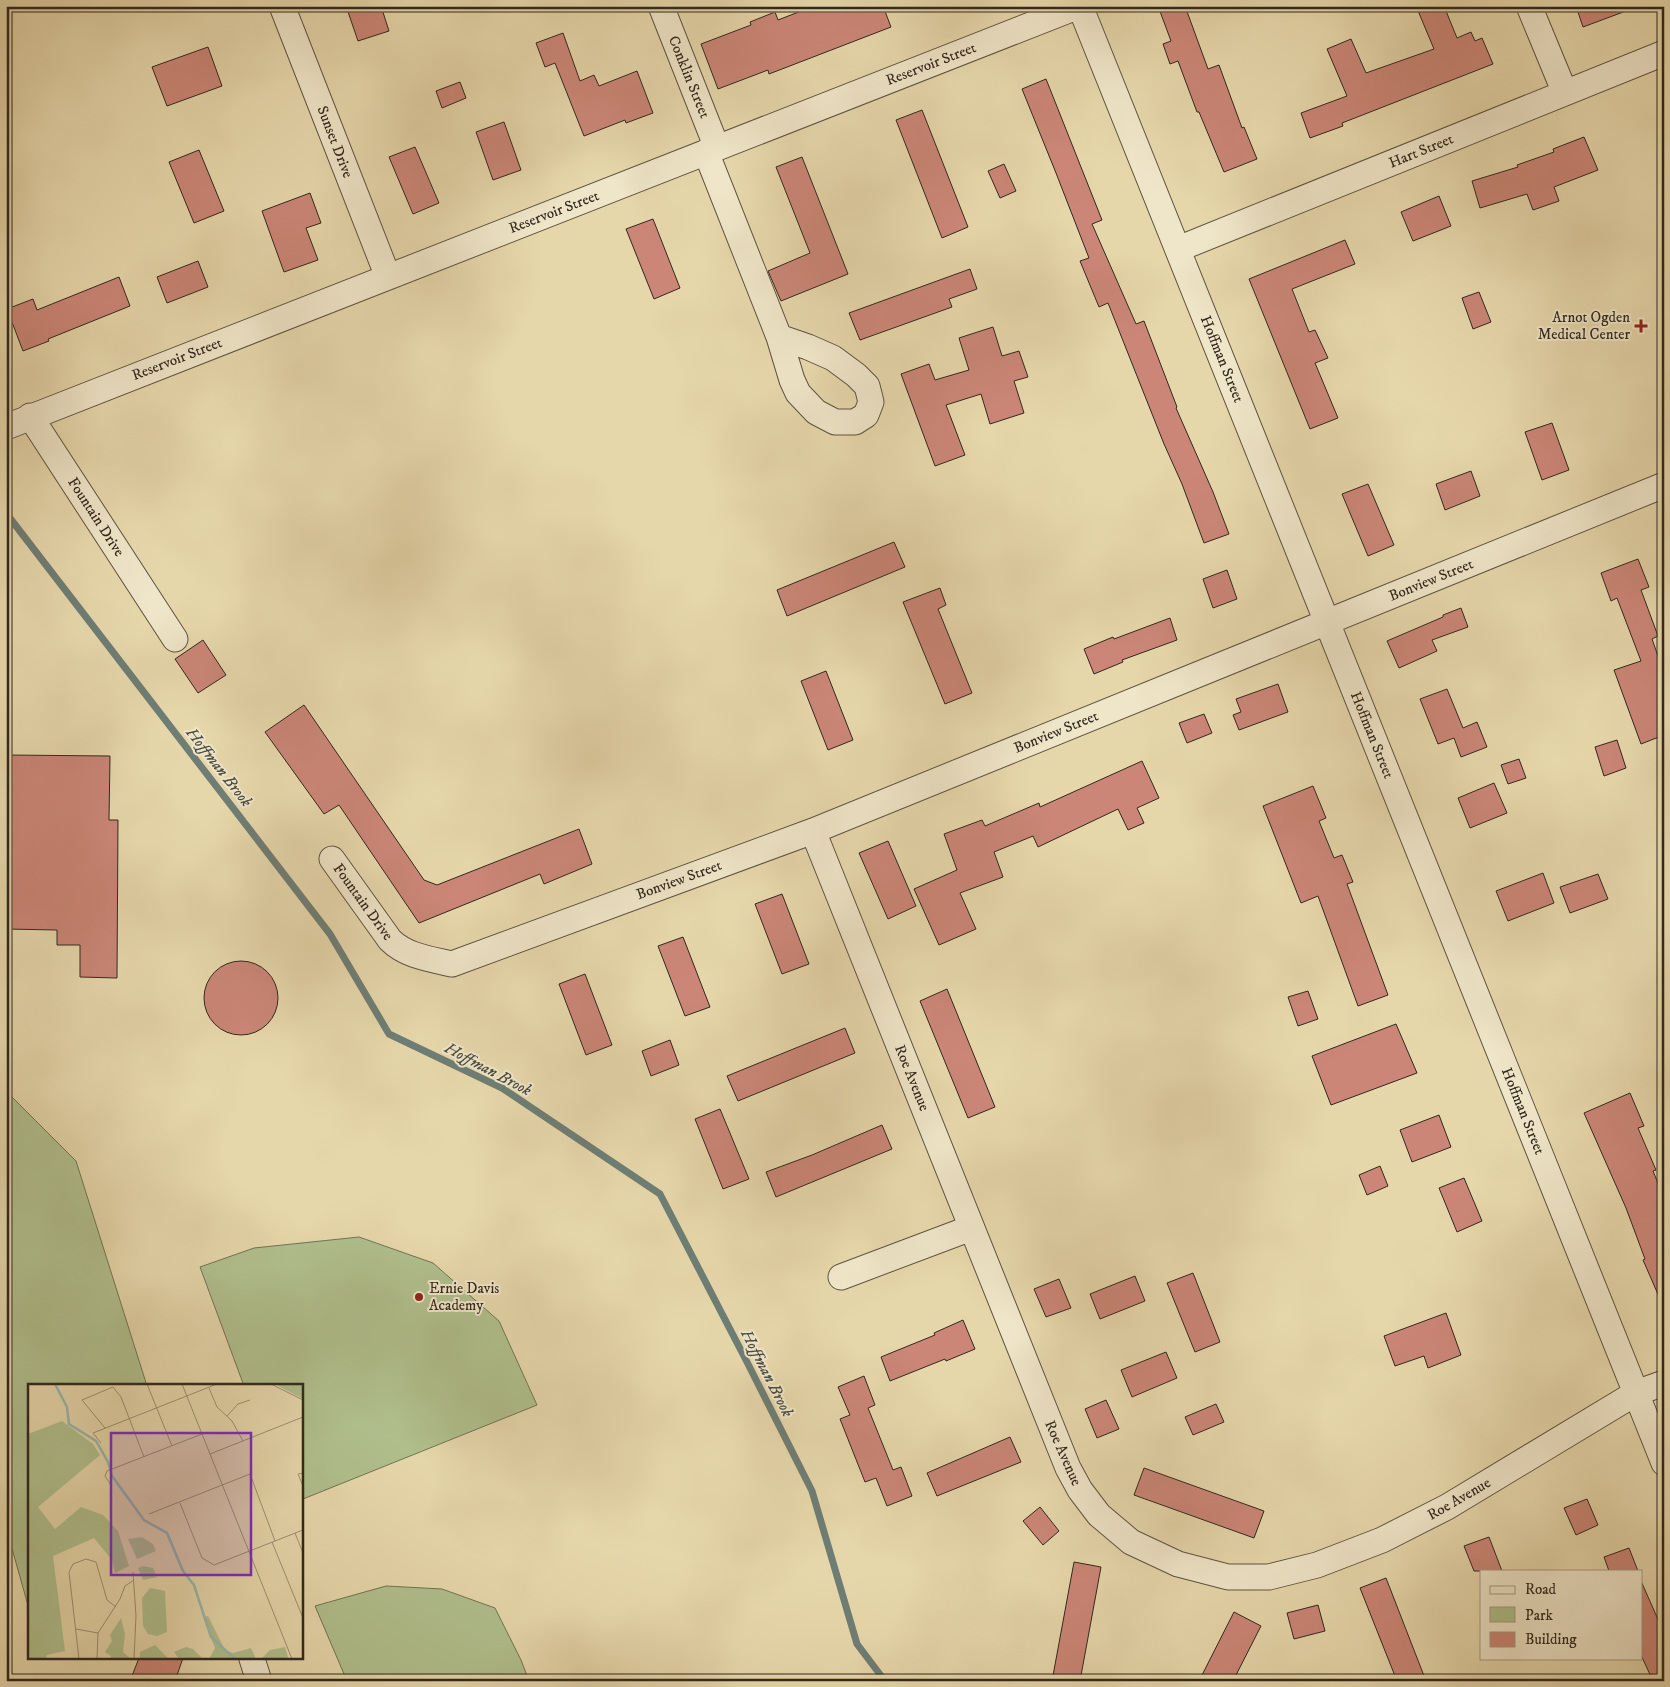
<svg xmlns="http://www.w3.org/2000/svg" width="1670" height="1687" font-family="'IM FELL DW Pica',serif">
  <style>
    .green { fill: #b0bf8d; stroke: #707456 }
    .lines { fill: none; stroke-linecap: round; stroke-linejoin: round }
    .stream { stroke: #6e7e75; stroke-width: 7 }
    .building { fill: #cb8677; stroke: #31281e }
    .minor-casing { stroke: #5e5441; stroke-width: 27 }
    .minor { stroke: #efe5c8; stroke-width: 25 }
    .poi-dot { fill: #8f2418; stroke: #efe5c8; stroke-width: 2 }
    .labels { text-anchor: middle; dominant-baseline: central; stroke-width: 4; stroke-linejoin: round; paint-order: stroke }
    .street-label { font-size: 15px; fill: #31281e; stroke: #efe5c8 }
    .poi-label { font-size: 15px; fill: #31281e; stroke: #efe5c8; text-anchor: end }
    .water-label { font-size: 16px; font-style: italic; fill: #4a4c42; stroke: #efe5c8 }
    .inset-river { fill: none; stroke: #97b8af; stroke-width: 2.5 }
    .inset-road { fill: none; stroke: #9e9173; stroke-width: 1 }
    .view { fill: #7b2cbf; fill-opacity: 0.15; stroke: #7b2cbf; stroke-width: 2.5 }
    .inset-edge { fill: none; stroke: #31281e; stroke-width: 2.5 }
  </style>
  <rect width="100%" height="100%" fill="#e6d7ab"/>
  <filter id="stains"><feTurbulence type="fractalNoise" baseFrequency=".004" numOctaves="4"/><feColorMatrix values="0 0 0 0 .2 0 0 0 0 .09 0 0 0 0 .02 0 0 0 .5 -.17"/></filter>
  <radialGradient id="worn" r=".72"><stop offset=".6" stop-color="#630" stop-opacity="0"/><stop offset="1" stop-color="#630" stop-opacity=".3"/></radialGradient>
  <!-- green -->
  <path class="green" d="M 6,1091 L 76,1161 L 147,1386 L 29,1386 L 29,1609 L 6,1527 Z
    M 359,1237 L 433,1263 L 499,1321 L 537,1405 L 303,1499 L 301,1499 L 301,1386 L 244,1386 L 200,1267 L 254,1248 Z
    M 386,1586 L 442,1589 L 495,1608 L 521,1660 L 529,1681 L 347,1681 L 315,1606 Z"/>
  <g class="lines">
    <!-- stream -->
    <path class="stream" d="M 6,513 L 330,934 L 389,1034 L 502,1088 L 660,1194 L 747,1362 L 812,1491 L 857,1644 L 885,1681"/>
  </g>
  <!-- building -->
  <path class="building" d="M 346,6 L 381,6 L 389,31 L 358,41 Z
    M 814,6 L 883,6 L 891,27 L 769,74 L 768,70 L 718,89 L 701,44 L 751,25 L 750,22 L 775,12 L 778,20 Z
    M 1158,6 L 1185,6 L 1208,69 L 1219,65 L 1242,128 L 1244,127 L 1257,159 L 1224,172 L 1199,112 L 1197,112 L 1178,61 L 1170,64 L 1163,44 L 1171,41 Z
    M 1416,6 L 1444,6 L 1457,38 L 1471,32 L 1475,41 L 1482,38 L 1493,64 L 1342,123 L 1343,126 L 1310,138 L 1301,113 L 1347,96 L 1327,49 L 1351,39 L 1366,73 L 1434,49 Z
    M 1576,6 L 1633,6 L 1634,8 L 1583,27 Z
    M 563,33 L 580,81 L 594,75 L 599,86 L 637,71 L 653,113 L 626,123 L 625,120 L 584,136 L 555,63 L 545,67 L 536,43 Z
    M 208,47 L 222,86 L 167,106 L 152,67 Z
    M 1046,79 L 1102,220 L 1092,224 L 1136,324 L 1144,321 L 1177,407 L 1176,408 L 1213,492 L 1229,534 L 1204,543 L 1182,484 L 1164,444 L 1108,303 L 1099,307 L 1080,261 L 1089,258 L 1056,173 L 1022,89 Z
    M 460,82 L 466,98 L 442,108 L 436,91 Z
    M 922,110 L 968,227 L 942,238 L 896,120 Z
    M 504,122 L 521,170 L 493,180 L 476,132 Z
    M 1584,137 L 1598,170 L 1554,187 L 1559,201 L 1533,210 L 1527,194 L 1480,208 L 1472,181 L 1518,167 L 1517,165 L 1554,152 L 1553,149 Z
    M 415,147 L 439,203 L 413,214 L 389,157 Z
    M 199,150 L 224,211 L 194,223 L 169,162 Z
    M 802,157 L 848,274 L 781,301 L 768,271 L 810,253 L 776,167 Z
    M 1004,164 L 1016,191 L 1000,198 L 988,171 Z
    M 310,193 L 321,223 L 306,228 L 318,260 L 284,272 L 262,211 Z
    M 1439,196 L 1451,226 L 1413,241 L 1401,212 Z
    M 653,219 L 680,288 L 654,299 L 626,229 Z
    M 1345,240 L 1355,264 L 1292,289 L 1309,332 L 1315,330 L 1328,358 L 1315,363 L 1338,418 L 1310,429 L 1249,279 Z
    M 198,261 L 208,287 L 167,303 L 157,277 Z
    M 970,269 L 977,289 L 949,299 L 952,307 L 860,340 L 849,313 Z
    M 119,277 L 130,306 L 48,339 L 49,341 L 23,351 L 7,309 L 33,299 L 37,310 Z
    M 1479,292 L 1491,322 L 1473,329 L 1462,298 Z
    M 993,327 L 1002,356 L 1019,351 L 1028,377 L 1014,381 L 1024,413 L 990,424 L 981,394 L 946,405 L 965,455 L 935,466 L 901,374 L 929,364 L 935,380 L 969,370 L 959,338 Z
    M 1552,423 L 1569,470 L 1542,480 L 1525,432 Z
    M 1471,471 L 1480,496 L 1445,510 L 1436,484 Z
    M 1368,484 L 1394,545 L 1368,556 L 1342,494 Z
    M 894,542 L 905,567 L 787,616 L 777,590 Z
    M 1638,559 L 1649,587 L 1641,590 L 1658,636 L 1652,639 L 1664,673 L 1664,735 L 1641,744 L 1614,670 L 1641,661 L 1617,598 L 1611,601 L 1601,573 Z
    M 1227,570 L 1237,599 L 1213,608 L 1203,579 Z
    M 940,588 L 946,605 L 938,609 L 972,693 L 945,704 L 903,602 Z
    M 1461,608 L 1468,627 L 1432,640 L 1437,651 L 1399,668 L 1387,641 L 1443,617 L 1443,615 Z
    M 1170,618 L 1177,640 L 1122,660 L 1123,662 L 1094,674 L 1084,649 L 1113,637 L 1114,639 Z
    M 203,640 L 226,675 L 198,693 L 175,659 Z
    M 826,671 L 853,740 L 828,750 L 801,681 Z
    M 1278,684 L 1288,712 L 1239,730 L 1233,715 L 1241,712 L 1236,699 Z
    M 1447,689 L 1463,728 L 1477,722 L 1487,747 L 1461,757 L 1454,738 L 1438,744 L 1420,699 Z
    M 304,705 L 424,880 L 437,885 L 579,829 L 592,864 L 544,884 L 540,874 L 419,923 L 339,805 L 324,814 L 265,732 Z
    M 1204,714 L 1212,733 L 1187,743 L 1179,723 Z
    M 1617,740 L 1626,768 L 1604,776 L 1595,747 Z
    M 6,755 L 110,756 L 109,820 L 118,820 L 117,978 L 80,977 L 80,945 L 57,945 L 57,930 L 6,929 Z
    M 1519,759 L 1526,778 L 1508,784 L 1501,765 Z
    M 1142,761 L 1159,798 L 1137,808 L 1144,823 L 1128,830 L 1118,809 L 1038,847 L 1033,836 L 994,852 L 1003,877 L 960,893 L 976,929 L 939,945 L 914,889 L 957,870 L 944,834 L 982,820 L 985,826 L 1039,803 L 1040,807 Z
    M 1494,783 L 1507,813 L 1470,828 L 1458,798 Z
    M 1313,786 L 1326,818 L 1319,821 L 1334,858 L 1342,855 L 1353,882 L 1347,884 L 1388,995 L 1358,1006 L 1318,896 L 1301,903 L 1263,806 Z
    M 888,841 L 916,906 L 888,919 L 859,853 Z
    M 1543,873 L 1554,903 L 1508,921 L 1496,891 Z
    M 1598,874 L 1608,899 L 1570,913 L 1560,887 Z
    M 782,894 L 809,964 L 782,974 L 755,904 Z
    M 683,937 L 710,1007 L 685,1016 L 658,946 Z
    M204 998a37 37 0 1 1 74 0a37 37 0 1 1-74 0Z
    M 585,974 L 612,1045 L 586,1055 L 559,984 Z
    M 947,989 L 995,1107 L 968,1118 L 920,1001 Z
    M 1308,991 L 1318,1019 L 1298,1026 L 1288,997 Z
    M 1396,1024 L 1417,1073 L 1331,1105 L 1312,1056 Z
    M 845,1028 L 855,1053 L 738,1101 L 727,1076 Z
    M 670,1040 L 679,1065 L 651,1076 L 642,1051 Z
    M 1630,1093 L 1644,1126 L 1638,1128 L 1656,1170 L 1653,1171 L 1664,1198 L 1664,1308 L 1643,1260 L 1645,1259 L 1626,1208 L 1584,1113 Z
    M 720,1109 L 749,1179 L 723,1189 L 695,1119 Z
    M 1439,1115 L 1451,1147 L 1412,1162 L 1400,1130 Z
    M 882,1125 L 892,1149 L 776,1197 L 766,1172 L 812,1155 Z
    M 1380,1166 L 1388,1186 L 1367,1195 L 1359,1175 Z
    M 1464,1178 L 1482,1221 L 1457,1232 L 1439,1188 Z
    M 1193,1273 L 1220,1342 L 1195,1352 L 1167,1283 Z
    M 1135,1276 L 1145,1301 L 1100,1319 L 1090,1294 Z
    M 1059,1279 L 1071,1308 L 1046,1317 L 1034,1289 Z
    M 1446,1313 L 1461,1355 L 1428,1368 L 1424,1356 L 1395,1366 L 1384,1336 Z
    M 963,1320 L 975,1349 L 946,1361 L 945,1359 L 890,1381 L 881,1357 L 935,1335 L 934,1333 Z
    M 1166,1352 L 1177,1378 L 1132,1397 L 1121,1370 Z
    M 864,1376 L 875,1405 L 868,1408 L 893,1470 L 901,1467 L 912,1496 L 887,1506 L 876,1478 L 865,1482 L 840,1419 L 850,1415 L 838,1387 Z
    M 1106,1400 L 1119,1429 L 1097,1438 L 1085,1409 Z
    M 1216,1404 L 1224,1422 L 1193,1435 L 1185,1417 Z
    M 1010,1437 L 1021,1462 L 937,1496 L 927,1473 Z
    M 1144,1468 L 1264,1511 L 1254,1538 L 1134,1495 Z
    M 1587,1499 L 1598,1525 L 1576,1535 L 1564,1508 Z
    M 1040,1507 L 1059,1531 L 1043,1545 L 1023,1521 Z
    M 1489,1537 L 1502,1571 L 1474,1571 L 1464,1546 Z
    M 1629,1548 L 1638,1571 L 1609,1571 L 1604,1557 Z
    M 1074,1562 L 1101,1567 L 1080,1681 L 1052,1681 Z
    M 1386,1578 L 1426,1681 L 1397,1681 L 1360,1588 Z
    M 1641,1581 L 1664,1633 L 1664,1681 L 1653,1681 L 1641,1655 Z
    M 1318,1605 L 1325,1631 L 1294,1639 L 1287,1613 Z
    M 1234,1612 L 1261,1626 L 1233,1681 L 1199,1681 Z
    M 139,1658 L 183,1658 L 175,1681 L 130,1681 Z"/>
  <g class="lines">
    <defs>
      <path id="minor" d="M 282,6 L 388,277
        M 661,6 L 717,148
        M 1080,6 L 1664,1463
        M 1529,6 L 1565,93
        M 706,152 L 779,337 L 792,380 L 798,393 L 816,412 L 835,422 L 855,422 L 866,415 L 871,402 L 867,386 L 856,375 L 833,358 L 808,347 L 779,337
        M 1178,249 L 1664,53
        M 30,416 L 175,639
        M 6,427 L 1079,6
        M 813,831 L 1068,1468 L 1080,1490 L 1099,1515 L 1131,1542 L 1178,1564 L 1228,1577 L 1269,1577 L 1317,1565 L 1382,1540 L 1447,1507 L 1636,1393 L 1664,1383
        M 332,859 L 390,940 C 406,956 430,959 452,964 L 813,831 L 1664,485
        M 841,1277 L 971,1228
        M 252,1659 L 259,1681"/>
    </defs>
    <!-- minor casing -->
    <use href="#minor" class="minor-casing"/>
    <!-- minor -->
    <use href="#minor" class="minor"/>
  </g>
  <!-- markers -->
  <g class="poi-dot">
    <path d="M1638.5 318.5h5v5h5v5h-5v5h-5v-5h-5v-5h5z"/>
    <circle cx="419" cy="1297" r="5"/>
  </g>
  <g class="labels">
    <!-- street labels -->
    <g class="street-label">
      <text transform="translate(931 64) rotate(-21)">Reservoir Street</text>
      <text transform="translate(689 77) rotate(68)">Conklin Street</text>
      <text transform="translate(335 142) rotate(69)">Sunset Drive</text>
      <text transform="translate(1421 151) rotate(-22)">Hart Street</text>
      <text transform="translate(554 212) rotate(-21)">Reservoir Street</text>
      <text transform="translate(177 359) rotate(-21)">Reservoir Street</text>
      <text transform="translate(1222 359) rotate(68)">Hoffman Street</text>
      <text transform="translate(96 517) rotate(57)">Fountain Drive</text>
      <text transform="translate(1431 580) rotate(-22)">Bonview Street</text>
      <text transform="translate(1056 732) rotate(-22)">Bonview Street</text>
      <text transform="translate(1372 735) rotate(68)">Hoffman Street</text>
      <text transform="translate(679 880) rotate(-20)">Bonview Street</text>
      <text transform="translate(363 902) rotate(54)">Fountain Drive</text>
      <text transform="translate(912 1078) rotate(68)">Roe Avenue</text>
      <text transform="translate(1523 1111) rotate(68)">Hoffman Street</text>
      <text transform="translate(1063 1453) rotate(66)">Roe Avenue</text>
      <text transform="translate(1459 1499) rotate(-30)">Roe Avenue</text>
    </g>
    <!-- poi labels -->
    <g class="poi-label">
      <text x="1630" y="317">Arnot Ogden<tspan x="1630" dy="17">Medical Center</tspan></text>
      <text x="429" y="1288" text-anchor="start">Ernie Davis<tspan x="429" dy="17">Academy</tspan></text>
    </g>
    <!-- water labels -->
    <g class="water-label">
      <text transform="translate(219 767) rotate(52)">Hoffman Brook</text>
      <text transform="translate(488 1069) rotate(28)">Hoffman Brook</text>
      <text transform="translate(767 1373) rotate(63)">Hoffman Brook</text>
    </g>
  </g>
  <!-- overview -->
  <g transform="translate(28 1384)">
    <rect width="275" height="275" fill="#e6d7ab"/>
    <path d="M 247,0 L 275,0 L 275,15 ZM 34,37 L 65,60 L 72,71 L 10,123 L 27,145 L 53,123 L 75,131 L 90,147 L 101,182 L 87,189 L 84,176 L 66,154 L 25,172 L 37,267 L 19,271 L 18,275 L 0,275 L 0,50 ZM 114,153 L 125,160 L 128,167 L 109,175 L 100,155 ZM 116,182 L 125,184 L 129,193 L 115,196 L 110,184 ZM 122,204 L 137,207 L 139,248 L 129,252 L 120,250 L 115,242 L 114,214 ZM 180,232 L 197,266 L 205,269 L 223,264 L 228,275 L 181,275 L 187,264 L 175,233 ZM 93,234 L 97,250 L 95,268 L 103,275 L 82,275 L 83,272 L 77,268 L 84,257 L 82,251 ZM 127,261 L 141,275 L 112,275 L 112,268 ZM 158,263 L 165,265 L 174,274 L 151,275 L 146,268 ZM 257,263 L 260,273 L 258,275 L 233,275 L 242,266 Z" fill="#b0bf8d"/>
    <path class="inset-river" d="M 27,0 L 39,23 L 41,40 L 68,57 L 80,78 L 84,92 L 116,136 L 139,149 L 155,187 L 166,201 L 183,253 L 207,275"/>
    <path class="inset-road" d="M 119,0 L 144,62M 154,0 L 264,275M 243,0 L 275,16M 181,4 L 189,23 L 204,37 L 215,57M 199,32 L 210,20 L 222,16M 77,44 L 54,16 L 85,3 L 93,13 L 116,73M 73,59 L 65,49 L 189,0M 182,70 L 275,33M 275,89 L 270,90 L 275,102M 83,101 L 77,92 L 79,87 L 174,50M 152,119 L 174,174 L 186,181 L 275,146M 121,130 L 222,90 L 247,157M 267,149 L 275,169M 244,158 L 275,234M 105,188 L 108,232 L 106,275M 48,245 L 70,249M 51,275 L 41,188 L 45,180 L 58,175 L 68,178 L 79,216 L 88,223M 69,275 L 70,249 L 92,215 L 97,202 L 106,196"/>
    <path class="view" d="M 83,49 L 223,49 L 223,191 L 83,191 Z"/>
    <rect width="275" height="275" class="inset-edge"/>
  </g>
  <!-- margin -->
  <rect width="1670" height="1687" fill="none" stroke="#e6d7ab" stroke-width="25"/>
  <rect x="8" y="8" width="1655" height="1672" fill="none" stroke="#31281e" stroke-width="2.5"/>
  <rect x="12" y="12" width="1645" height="1662" fill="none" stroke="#31281e"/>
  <!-- legend -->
  <rect x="1480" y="1570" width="162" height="90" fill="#efe5c8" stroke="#a39984"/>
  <rect x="1490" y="1586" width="25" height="8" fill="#efe5c8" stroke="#a39984"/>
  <text x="1525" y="1594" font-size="15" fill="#31281e">Road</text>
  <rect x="1490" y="1607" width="25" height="15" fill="#b0bf8d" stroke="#a39984"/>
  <text x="1525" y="1620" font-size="15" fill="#31281e">Park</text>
  <rect x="1490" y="1632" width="25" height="15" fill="#cb8677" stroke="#a39984"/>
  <text x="1525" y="1644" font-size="15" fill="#31281e">Building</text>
  <rect width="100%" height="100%" filter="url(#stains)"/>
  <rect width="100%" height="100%" fill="url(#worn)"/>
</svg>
